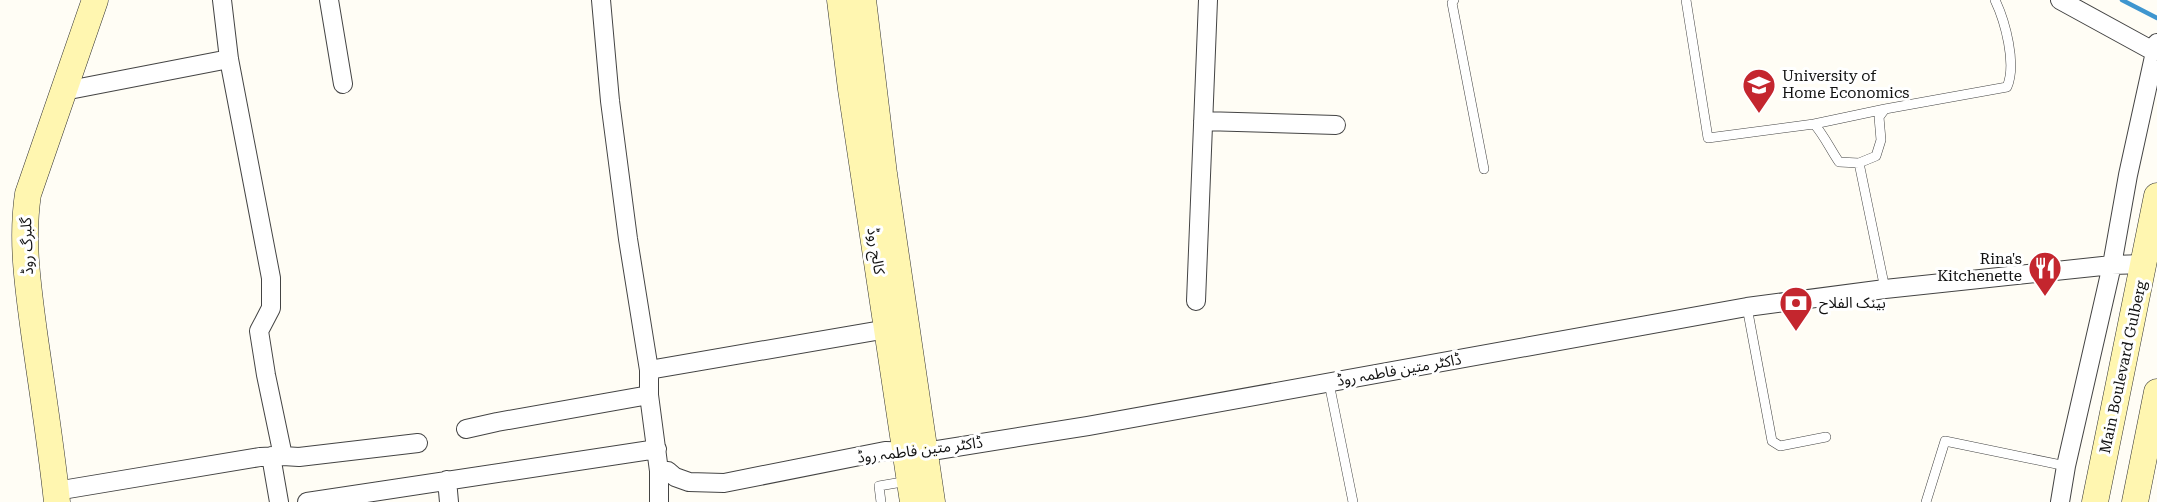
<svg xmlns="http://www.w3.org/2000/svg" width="2157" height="502" font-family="'Roboto Serif','Noto Sans Arabic',serif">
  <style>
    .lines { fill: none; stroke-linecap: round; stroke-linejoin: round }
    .stream { stroke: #3f96cf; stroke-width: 4.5 }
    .lane-casing { stroke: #444; stroke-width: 10 }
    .street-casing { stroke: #444; stroke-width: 20 }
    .secondary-casing { stroke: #333; stroke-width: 27 }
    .lane { stroke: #fff; stroke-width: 9 }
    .street { stroke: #fff; stroke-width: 18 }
    .secondary { stroke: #fff6b0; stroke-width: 26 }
    .labels { text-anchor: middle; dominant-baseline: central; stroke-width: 6; stroke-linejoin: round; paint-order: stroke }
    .poi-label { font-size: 15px; fill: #111; stroke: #fff; text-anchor: start }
    .street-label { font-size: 15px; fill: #111; stroke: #fff }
  </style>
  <rect width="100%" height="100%" fill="#fffdf5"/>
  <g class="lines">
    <!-- stream -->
    <path class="stream" d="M 2122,0 L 2157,18"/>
    <defs>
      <path id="lane" d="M 1454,0 L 1452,3 L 1484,169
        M 1686,0 L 1708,138 L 1814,124 C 1824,135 1830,149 1839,162 L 1859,163 L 1885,289
        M 1814,124 L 1885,109
        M 1859,163 L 1876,156 L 1881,140 L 1879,117 L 1885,109 L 2007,87 C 2017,64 2005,21 1995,0
        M 1747,307 L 1772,441 L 1780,446 L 1826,437
        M 1329,383 L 1353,502
        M 881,502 L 879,486 L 908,481
        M 1926,502 L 1945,441 L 2066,466"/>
      <path id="street" d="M 329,0 L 343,84
        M 601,0 L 610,101 L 628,239 L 649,370 L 649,395 L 659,471 L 659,502
        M 2060,0 L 2155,52
        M 64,91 L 229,59
        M 1203,121 L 1336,125
        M 1196,301 L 1208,0
        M 649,370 L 899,327
        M 466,429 L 497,422 L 649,395
        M 271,456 L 279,502
        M 283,456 L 299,457 L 418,443
        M 659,471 L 668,471 L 675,477 L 689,482 L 724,483 L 885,451 L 925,452 L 1088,426 L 1747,307 L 1885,289 L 2112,265 L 2145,264
        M 447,480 L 449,502
        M 56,491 L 260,457 L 283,456 L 266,375 L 259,331 L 271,308 L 271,278 L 229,59 L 222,0
        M 307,502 L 657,449
        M 2060,502 L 2066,466 L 2112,265 L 2128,175 L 2157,43"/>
      <path id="secondary" d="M 840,0 L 851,89 L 913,502
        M 863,0 L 884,174 L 932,502
        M 57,502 C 51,445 42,389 34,332 C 28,287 21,240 28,194 L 95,0
        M 2095,502 L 2157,196
        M 2135,502 L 2157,392"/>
    </defs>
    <!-- lane casing -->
    <use href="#lane" class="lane-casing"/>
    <!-- street casing -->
    <use href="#street" class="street-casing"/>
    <!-- secondary casing -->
    <use href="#secondary" class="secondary-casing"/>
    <!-- lane -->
    <use href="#lane" class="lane"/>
    <!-- street -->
    <use href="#street" class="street"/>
    <!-- secondary -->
    <use href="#secondary" class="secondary"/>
  </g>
  <!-- icons -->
  <defs>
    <symbol id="university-pin" viewBox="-11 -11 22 30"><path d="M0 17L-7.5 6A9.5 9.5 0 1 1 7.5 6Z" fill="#c4262e" stroke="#fff"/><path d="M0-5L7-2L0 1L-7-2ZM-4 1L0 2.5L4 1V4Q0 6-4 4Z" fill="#fff"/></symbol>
    <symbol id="restaurant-pin" viewBox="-11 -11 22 30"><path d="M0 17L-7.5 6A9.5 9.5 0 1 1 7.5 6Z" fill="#c4262e" stroke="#fff"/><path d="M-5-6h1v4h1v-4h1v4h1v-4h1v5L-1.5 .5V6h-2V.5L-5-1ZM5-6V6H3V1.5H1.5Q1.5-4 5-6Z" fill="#fff"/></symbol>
    <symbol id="bank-pin" viewBox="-11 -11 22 30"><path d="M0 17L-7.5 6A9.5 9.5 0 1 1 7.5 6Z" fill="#c4262e" stroke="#fff"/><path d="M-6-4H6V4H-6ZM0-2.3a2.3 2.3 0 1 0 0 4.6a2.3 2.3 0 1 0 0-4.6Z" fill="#fff"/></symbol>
  </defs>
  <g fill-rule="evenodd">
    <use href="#university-pin" x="1740" y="66" width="38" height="52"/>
    <use href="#restaurant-pin" x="2026" y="249" width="38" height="52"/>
    <use href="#bank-pin" x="1777" y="284" width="38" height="52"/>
  </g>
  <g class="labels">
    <!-- poi labels -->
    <g class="poi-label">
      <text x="1782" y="76">University of<tspan x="1782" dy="17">Home Economics</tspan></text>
      <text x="2022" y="259" text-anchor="end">Rina's<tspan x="2022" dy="17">Kitchenette</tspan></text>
      <text x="1819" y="303">بینک الفلاح</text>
    </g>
    <!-- street labels -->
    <g class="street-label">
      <text transform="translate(27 246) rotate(-92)">گلبرگ روڈ</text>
      <text transform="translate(876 251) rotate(81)">کالج روڈ</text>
      <text transform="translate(2123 367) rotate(-78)">Main Boulevard Gulberg</text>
      <text transform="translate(1399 370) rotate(-10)">ڈاکٹر متین فاطمہ روڈ</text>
      <text transform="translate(920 450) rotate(-7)">ڈاکٹر متین فاطمہ روڈ</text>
    </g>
  </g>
</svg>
